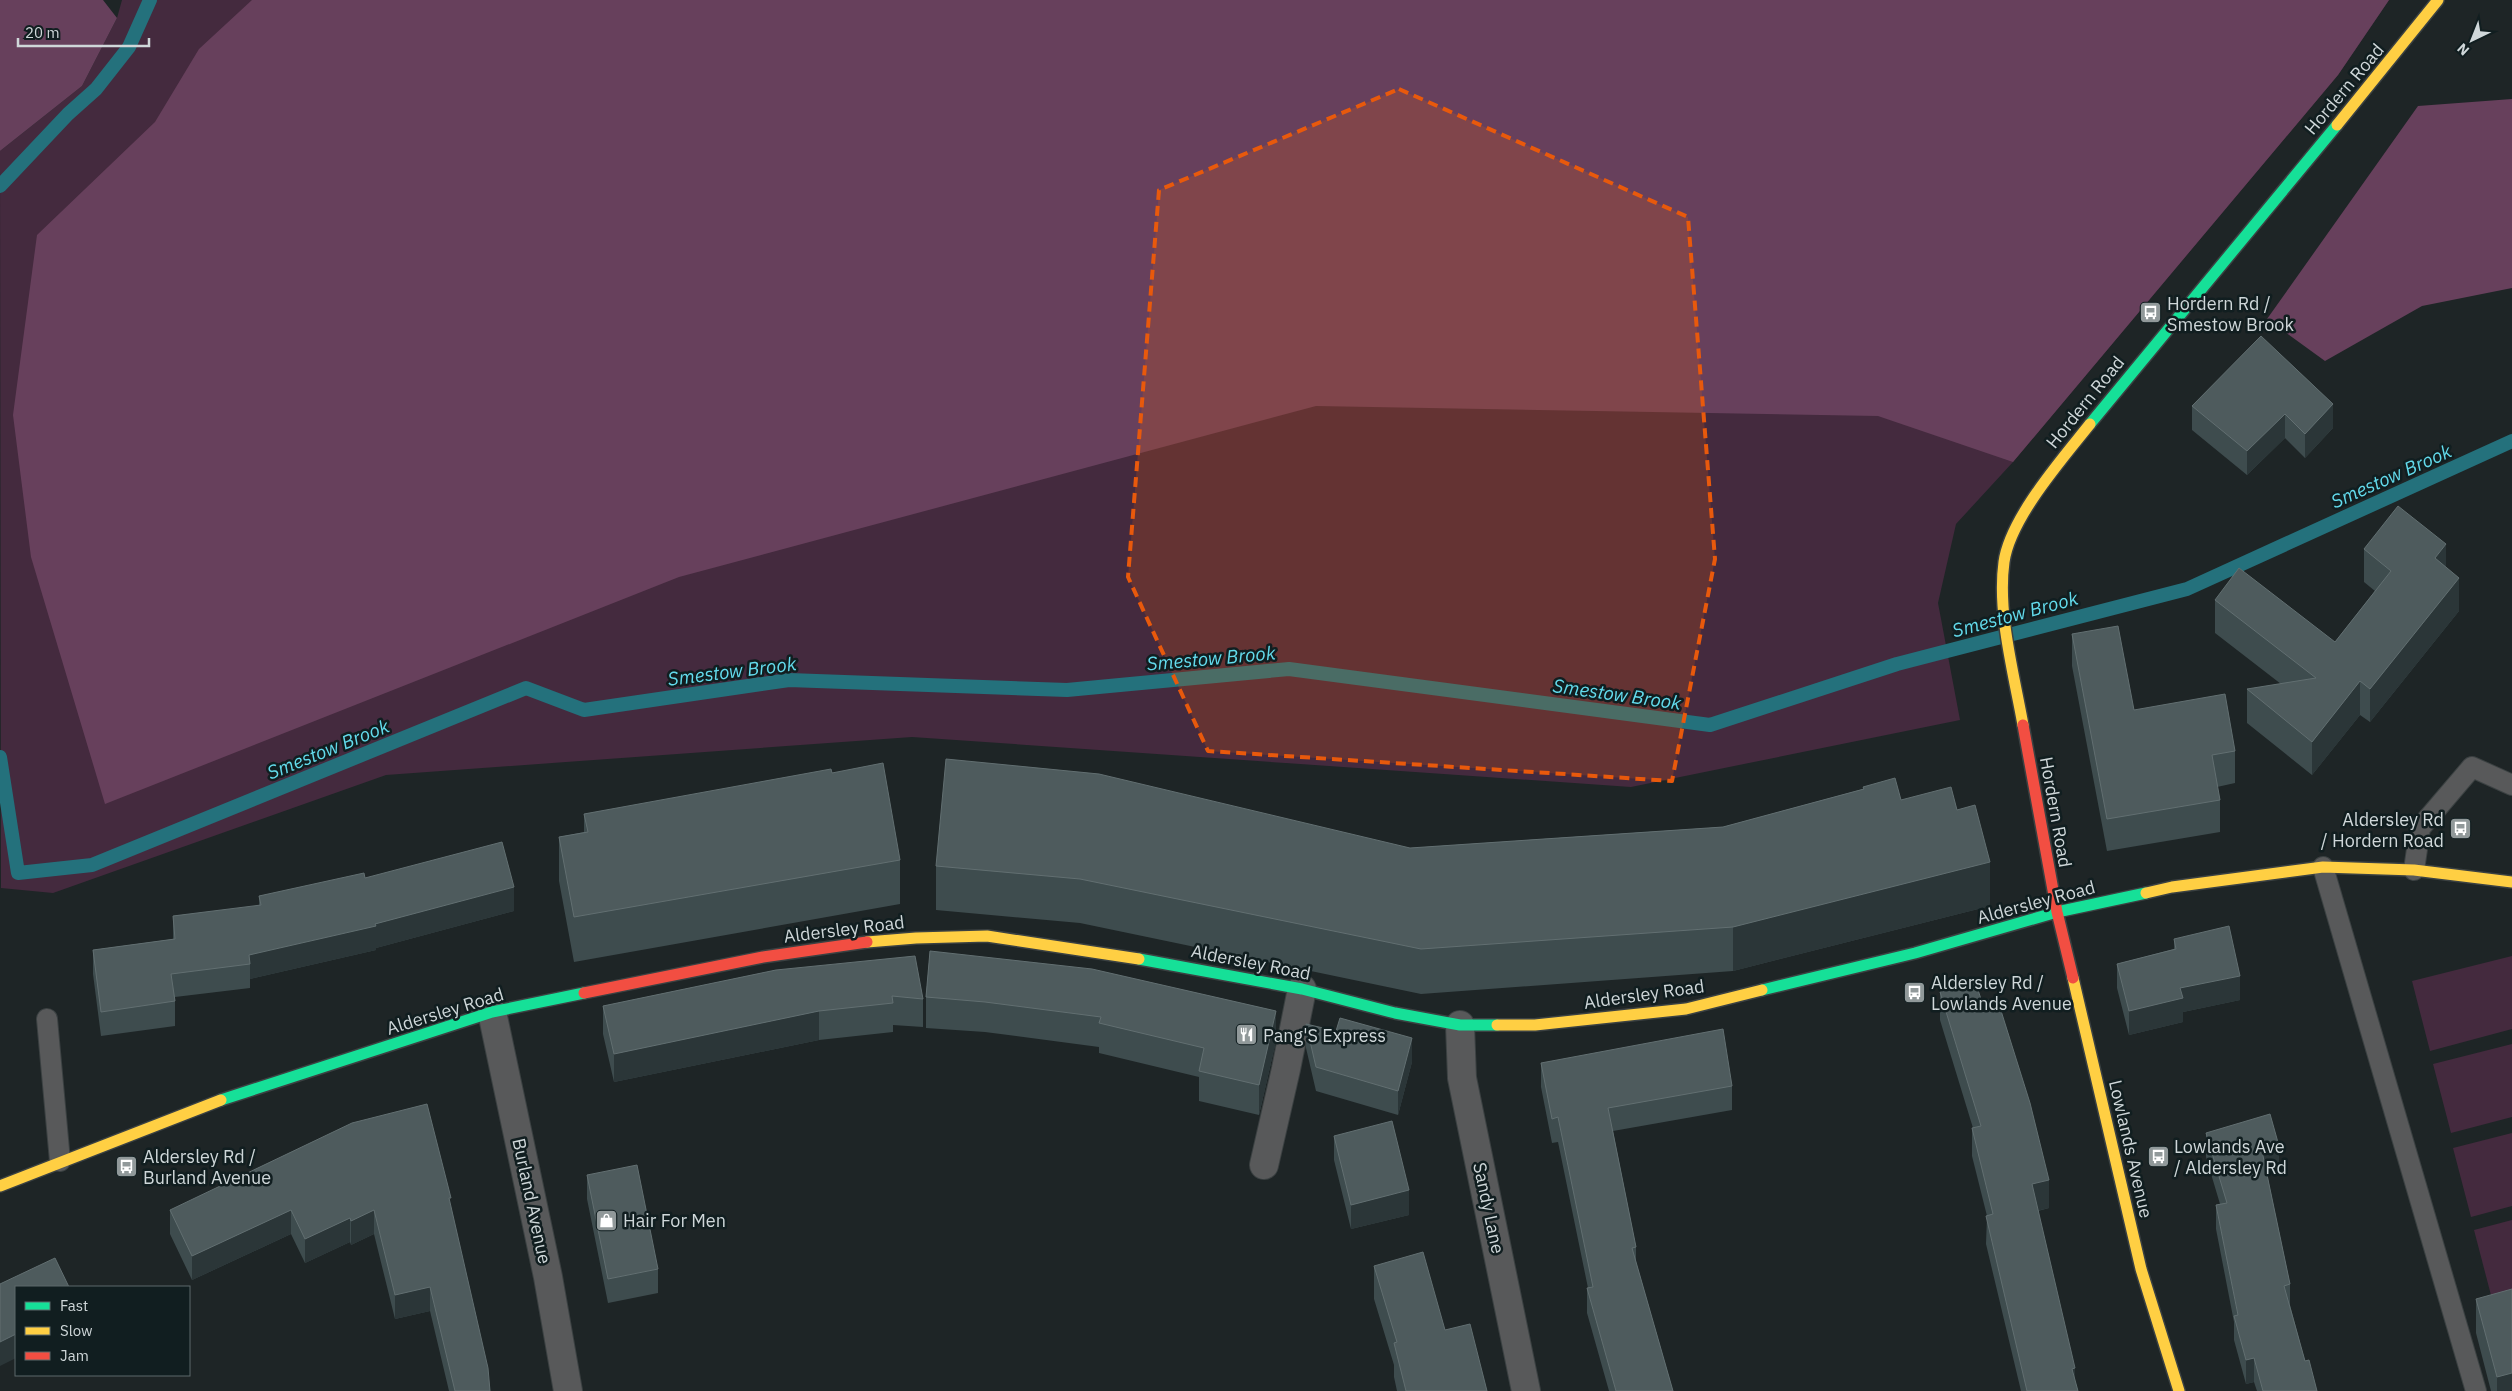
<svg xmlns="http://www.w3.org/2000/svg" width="2512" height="1391" font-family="'IBM Plex Sans',sans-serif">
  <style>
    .green { fill: #442a3e }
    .forest { fill: #67405c }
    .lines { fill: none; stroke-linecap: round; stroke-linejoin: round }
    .stream { stroke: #24717c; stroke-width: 14 }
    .lane-casing { stroke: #3b4142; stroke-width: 22 }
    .street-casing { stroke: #3b4142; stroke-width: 30 }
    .fast-casing { stroke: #3b4142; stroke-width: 14 }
    .slow-casing { stroke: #3b4142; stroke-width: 14 }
    .jam-casing { stroke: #3b4142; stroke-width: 14 }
    .lane { stroke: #58595a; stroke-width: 20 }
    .street { stroke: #58595a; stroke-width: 28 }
    .fast { stroke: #16e098; stroke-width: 11 }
    .slow { stroke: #ffcf43; stroke-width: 11 }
    .jam { stroke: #f24e42; stroke-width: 11 }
    .wall { fill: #3e4c4e }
    .shaded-wall { fill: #2b3638 }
    .building { fill: #4e5b5d; stroke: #626f71 }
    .marked { fill: #e8590c; fill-opacity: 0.2; stroke: #e8590c; stroke-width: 4; stroke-dasharray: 10 6; stroke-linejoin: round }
    .labels { text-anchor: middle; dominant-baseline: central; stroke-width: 5; stroke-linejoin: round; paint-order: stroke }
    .street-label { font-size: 18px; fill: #cfd7d9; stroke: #111e20 }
    .poi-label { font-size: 18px; fill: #cfd7d9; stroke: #111e20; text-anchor: start }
    .water-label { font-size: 19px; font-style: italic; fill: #63dbec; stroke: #111e20 }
  </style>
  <rect width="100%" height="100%" fill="#1e2526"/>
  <!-- green -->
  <path class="green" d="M 122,0 L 2389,0 L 2338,75 L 2013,462 L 1956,524 L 1938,603 L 1960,720 L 1631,787 L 912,737 L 386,775 L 53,893 L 1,888 L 0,151 L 82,86 L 117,18 Z
    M 2512,956 L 2512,1029 L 2430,1051 L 2412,981 Z
    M 2512,1044 L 2512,1117 L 2451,1133 L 2433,1064 Z
    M 2512,1133 L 2512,1206 L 2471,1217 L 2453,1148 Z
    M 2512,1220 L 2512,1294 L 2492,1299 L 2474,1230 Z"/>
  <!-- forest -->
  <path class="forest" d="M 0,0 L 103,0 L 117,18 L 82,86 L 0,151 Z
    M 252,0 L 2389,0 L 2338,75 L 2013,462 L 1878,416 L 1316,406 L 679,577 L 105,804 L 31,557 L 13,415 L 37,235 L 155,122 L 199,49 Z
    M 2512,99 L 2512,288 L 2422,306 L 2325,361 L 2267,319 L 2418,106 Z"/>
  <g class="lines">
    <!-- stream -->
    <path class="stream" d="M 0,186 L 68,114 L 96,89 L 129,47 L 150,0
      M 0,757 L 18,873 L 92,865 L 526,688 L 584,710 L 789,680 L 1067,690 L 1289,669 L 1710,725 L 1897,664 L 2187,589 L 2512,441"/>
    <defs>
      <path id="lane" d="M 2323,867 L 2476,1391
        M 2414,870 L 2420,828 L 2472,767 L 2512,785
        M 47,1019 L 60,1161"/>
      <path id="street" d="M 492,1012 L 548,1277 L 568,1391
        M 1460,1025 L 1462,1078 L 1526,1391
        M 1264,1165 L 1286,1069 L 1302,989"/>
      <path id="fast" d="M 2090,424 L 2337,125
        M 1139,959 L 1302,989 L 1395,1013 L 1460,1025 L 1497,1025
        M 1762,990 L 1915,953 L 2057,912 L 2146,893
        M 221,1100 L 492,1012 L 584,993"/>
      <path id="slow" d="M 2337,125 L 2438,0
        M 2023,725 C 2014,674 1997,613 2004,562 C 2010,518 2063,458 2090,424
        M 2146,893 L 2172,887 L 2323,867 L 2414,870 L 2512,882
        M 867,942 L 916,938 L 987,936 L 1139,959
        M 2073,978 L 2141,1269 L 2179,1391
        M 1497,1025 L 1535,1025 L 1686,1009 L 1762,990
        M 0,1186 L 221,1100"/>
      <path id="jam" d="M 2023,725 L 2057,912 L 2073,978
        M 584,993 L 763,957 L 867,942"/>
    </defs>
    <!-- lane casing -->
    <use href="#lane" class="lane-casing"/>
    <!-- street casing -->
    <use href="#street" class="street-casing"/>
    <!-- fast casing -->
    <use href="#fast" class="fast-casing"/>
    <!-- slow casing -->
    <use href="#slow" class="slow-casing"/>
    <!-- jam casing -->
    <use href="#jam" class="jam-casing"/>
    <!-- lane -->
    <use href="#lane" class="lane"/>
    <!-- street -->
    <use href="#street" class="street"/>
    <!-- fast -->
    <use href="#fast" class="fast"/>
    <!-- slow -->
    <use href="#slow" class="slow"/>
    <!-- jam -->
    <use href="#jam" class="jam"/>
  </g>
  <!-- wall -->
  <path class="wall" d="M 2333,404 L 2333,428 L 2305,458 L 2285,438 L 2247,475 L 2192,430 L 2192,406 Z
    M 2364,549 L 2446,567 L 2459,611 L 2370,722 L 2360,715 L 2312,775 L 2247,723 L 2247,689 L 2281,684 L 2215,633 L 2215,600 L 2335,642 L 2375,591 L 2364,582 Z
    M 2072,634 L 2134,710 L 2235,751 L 2235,783 L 2217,787 L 2220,800 L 2220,832 L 2107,851 L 2072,666 Z
    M 832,773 L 900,860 L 900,904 L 574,962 L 559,881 L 559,837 L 584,832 L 584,814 Z
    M 1863,787 L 1901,800 L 1957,810 L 1990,906 L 1733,971 L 1421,994 L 1080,923 L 936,910 L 936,866 L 1410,848 L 1723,827 L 1863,789 Z
    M 365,878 L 514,911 L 376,948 L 376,950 L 250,979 L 250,988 L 175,997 L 175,1026 L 101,1036 L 93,974 L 93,950 L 173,939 L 173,916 L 259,906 L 259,896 Z
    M 2174,939 L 2240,1000 L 2183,1012 L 2183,1022 L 2129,1035 L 2117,988 L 2117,964 L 2174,949 Z
    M 930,951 L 1276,1041 L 1259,1115 L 1199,1101 L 1199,1077 L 1099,1053 L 1099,1047 L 985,1032 L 926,1028 L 926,997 Z
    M 776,970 L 923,999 L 923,1027 L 893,1025 L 893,1032 L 819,1040 L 614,1082 L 603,1034 L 603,1006 Z
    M 1940,992 L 2049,1208 L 2038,1211 L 2075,1381 L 2078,1391 L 2021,1391 L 1986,1244 L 1987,1216 L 1972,1156 L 1972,1128 L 1973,1128 L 1940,1020 Z
    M 1306,1024 L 1412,1062 L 1398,1115 L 1316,1091 L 1306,1048 Z
    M 1541,1063 L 1732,1086 L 1732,1110 L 1613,1131 L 1636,1247 L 1636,1262 L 1673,1391 L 1609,1391 L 1587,1313 L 1587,1288 L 1588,1288 L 1558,1142 L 1552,1143 L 1541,1087 Z
    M 2206,1133 L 2279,1170 L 2267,1174 L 2290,1284 L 2290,1305 L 2305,1361 L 2317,1391 L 2257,1391 L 2254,1382 L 2246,1384 L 2234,1340 L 2234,1322 L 2216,1229 L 2216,1205 L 2220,1204 L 2206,1157 Z
    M 1334,1136 L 1409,1215 L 1351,1229 L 1334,1160 Z
    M 587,1175 L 658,1269 L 658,1293 L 608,1303 L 587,1199 Z
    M 451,1207 L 490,1391 L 449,1391 L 430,1311 L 395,1319 L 374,1234 L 351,1245 L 350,1242 L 305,1263 L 291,1234 L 192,1280 L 170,1234 L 170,1210 Z
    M 1374,1266 L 1445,1330 L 1487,1391 L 1397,1391 L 1394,1377 L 1394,1365 L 1374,1299 Z
    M 2476,1299 L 2512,1391 L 2491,1391 L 2476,1333 Z"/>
  <!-- shaded-wall -->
  <path class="shaded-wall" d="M 2333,404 L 2333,428 L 2305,458 L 2305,434 Z
    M 2285,414 L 2285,438 L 2247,475 L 2247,451 Z
    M 2446,544 L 2446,577 L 2435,558 Z
    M 2459,578 L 2459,611 L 2370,722 L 2370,689 Z
    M 2360,681 L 2360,715 L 2312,775 L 2312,742 Z
    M 1990,862 L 1990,906 L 1733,971 L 1733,927 Z
    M 514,887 L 514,911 L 376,948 L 376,950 L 250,979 L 250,964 L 249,955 L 375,924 Z
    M 2240,976 L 2240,1000 L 2183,1012 L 2183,1022 L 2129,1035 L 2129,1011 L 2180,988 Z
    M 819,1011 L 819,1040 L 614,1082 L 614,1054 Z
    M 1276,1011 L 1276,1041 L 1259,1115 L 1259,1085 Z
    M 1412,1038 L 1412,1062 L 1398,1115 L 1398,1091 Z
    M 2279,1146 L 2279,1170 L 2262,1175 L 2262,1151 Z
    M 2049,1180 L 2049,1208 L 2032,1212 L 2032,1184 Z
    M 1409,1190 L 1409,1215 L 1351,1229 L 1351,1205 Z
    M 291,1210 L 291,1234 L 192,1280 L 192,1256 Z
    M 374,1210 L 374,1234 L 351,1245 L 351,1221 Z
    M 350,1218 L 350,1242 L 305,1263 L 305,1239 Z
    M 430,1287 L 430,1311 L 395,1319 L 395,1295 Z
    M 16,1334 L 16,1358 L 0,1366 L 0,1342 Z
    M 2254,1358 L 2254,1382 L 2246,1384 L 2246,1360 Z
    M 2075,1368 L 2075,1391 L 2072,1369 Z
    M 2512,1373 L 2512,1391 L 2497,1391 L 2497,1377 Z"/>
  <!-- building -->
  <path class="building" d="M 2261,336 L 2333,404 L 2305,434 L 2285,414 L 2247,451 L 2192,406 Z
    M 2398,506 L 2446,544 L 2435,558 L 2459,578 L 2370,689 L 2360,681 L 2312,742 L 2247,689 L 2316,678 L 2215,600 L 2239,568 L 2335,642 L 2391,571 L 2364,549 Z
    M 2118,626 L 2134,710 L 2225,694 L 2235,751 L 2212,755 L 2220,800 L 2107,819 L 2072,634 Z
    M 946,759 L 1099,774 L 1410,848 L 1723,827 L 1864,789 L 1863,787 L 1895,778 L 1901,800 L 1951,787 L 1957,810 L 1975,805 L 1990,862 L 1733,927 L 1421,949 L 1080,879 L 936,866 Z
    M 883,763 L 900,860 L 574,917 L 559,837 L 588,832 L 584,814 L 831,769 L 832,773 Z
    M 502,842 L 514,887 L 375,924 L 376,926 L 249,955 L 250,964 L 171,974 L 175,1001 L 101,1012 L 93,950 L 175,939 L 173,916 L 261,905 L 259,896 L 364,873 L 365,878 Z
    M 2229,926 L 2240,976 L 2180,988 L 2183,998 L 2129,1011 L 2117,964 L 2176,949 L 2174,939 Z
    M 930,951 L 1092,969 L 1276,1011 L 1259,1085 L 1199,1071 L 1204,1048 L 1099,1023 L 1101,1017 L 985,1002 L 926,997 Z
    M 915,956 L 923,999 L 892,996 L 893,1003 L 819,1011 L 614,1054 L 603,1006 L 776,970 Z
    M 1975,981 L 1982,1002 L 1997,998 L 2030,1103 L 2049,1180 L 2032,1184 L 2075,1368 L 2072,1369 L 2078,1391 L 2027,1391 L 1986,1216 L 1993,1214 L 1972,1128 L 1981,1126 L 1940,992 Z
    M 1340,1018 L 1412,1038 L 1398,1091 L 1316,1067 L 1306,1024 L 1336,1031 Z
    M 1723,1029 L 1732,1086 L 1608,1108 L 1636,1247 L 1632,1248 L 1673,1391 L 1616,1391 L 1587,1288 L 1593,1287 L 1558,1117 L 1552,1119 L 1541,1063 Z
    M 427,1104 L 451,1198 L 449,1198 L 488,1368 L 490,1391 L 455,1391 L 430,1287 L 395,1295 L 374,1210 L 351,1221 L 350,1218 L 305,1239 L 291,1210 L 192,1256 L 170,1210 L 352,1123 Z
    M 2270,1114 L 2279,1146 L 2262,1151 L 2290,1284 L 2284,1286 L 2305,1361 L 2309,1360 L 2317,1391 L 2263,1391 L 2254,1358 L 2246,1360 L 2234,1316 L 2238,1315 L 2216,1205 L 2227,1203 L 2206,1133 Z
    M 1392,1121 L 1409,1190 L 1351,1205 L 1334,1136 Z
    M 637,1165 L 658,1269 L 608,1279 L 587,1175 Z
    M 1423,1252 L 1445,1330 L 1470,1324 L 1487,1391 L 1406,1391 L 1394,1343 L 1397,1342 L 1374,1266 Z
    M 55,1258 L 69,1287 L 16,1287 L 16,1334 L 0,1342 L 0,1284 Z
    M 2512,1289 L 2512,1373 L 2497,1377 L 2476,1299 Z"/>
  <!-- marked area -->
  <path class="marked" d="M 1399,89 L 1688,217 L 1715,559 L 1672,781 L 1208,751 L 1128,577 L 1159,190 Z"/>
  <!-- icons -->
  <defs>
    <symbol id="bus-square" viewBox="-11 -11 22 22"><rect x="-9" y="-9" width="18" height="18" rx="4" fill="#91999a" stroke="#111e20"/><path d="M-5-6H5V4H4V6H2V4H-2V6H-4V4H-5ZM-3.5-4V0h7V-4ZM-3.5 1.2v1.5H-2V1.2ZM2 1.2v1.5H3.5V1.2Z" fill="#fff"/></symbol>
    <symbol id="restaurant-square" viewBox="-11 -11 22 22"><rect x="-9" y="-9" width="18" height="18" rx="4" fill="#91999a" stroke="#111e20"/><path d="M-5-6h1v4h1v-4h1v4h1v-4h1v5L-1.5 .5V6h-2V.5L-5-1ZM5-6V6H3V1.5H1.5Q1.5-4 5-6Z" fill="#fff"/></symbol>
    <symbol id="shop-square" viewBox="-11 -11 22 22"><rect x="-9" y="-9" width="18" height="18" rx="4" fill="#91999a" stroke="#111e20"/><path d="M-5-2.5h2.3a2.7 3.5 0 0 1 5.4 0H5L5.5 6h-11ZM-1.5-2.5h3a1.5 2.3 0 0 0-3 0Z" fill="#fff"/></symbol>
  </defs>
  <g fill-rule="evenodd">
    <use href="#bus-square" x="2138" y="300" width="25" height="25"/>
    <use href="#bus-square" x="2448" y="816" width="25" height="25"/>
    <use href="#bus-square" x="1902" y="980" width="25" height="25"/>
    <use href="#restaurant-square" x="1234" y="1022" width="25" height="25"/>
    <use href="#bus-square" x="2146" y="1144" width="25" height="25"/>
    <use href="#bus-square" x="114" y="1154" width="25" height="25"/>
    <use href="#shop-square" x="594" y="1208" width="25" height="25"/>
  </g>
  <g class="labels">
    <!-- street labels -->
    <g class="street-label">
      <text transform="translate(2344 89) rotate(-50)">Hordern Road</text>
      <text transform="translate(2085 402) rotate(-51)">Hordern Road</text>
      <text transform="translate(2056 812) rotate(80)">Hordern Road</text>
      <text transform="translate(2036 902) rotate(-15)">Aldersley Road</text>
      <text transform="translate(844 929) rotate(-7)">Aldersley Road</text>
      <text transform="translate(1251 962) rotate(11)">Aldersley Road</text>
      <text transform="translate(1644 994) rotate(-8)">Aldersley Road</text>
      <text transform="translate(445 1011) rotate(-17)">Aldersley Road</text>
      <text transform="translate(2131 1149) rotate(77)">Lowlands Avenue</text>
      <text transform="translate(532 1201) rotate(78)">Burland Avenue</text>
      <text transform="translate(1489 1208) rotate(78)">Sandy Lane</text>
    </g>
    <!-- poi labels -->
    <g class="poi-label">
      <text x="2167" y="303">Hordern Rd /<tspan x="2167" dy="21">Smestow Brook</tspan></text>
      <text x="2444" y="819" text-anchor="end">Aldersley Rd<tspan x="2444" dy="21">/ Hordern Road</tspan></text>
      <text x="1931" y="982">Aldersley Rd /<tspan x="1931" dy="21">Lowlands Avenue</tspan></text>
      <text x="1263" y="1035">Pang'S Express</text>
      <text x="2174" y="1146">Lowlands Ave<tspan x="2174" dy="21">/ Aldersley Rd</tspan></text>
      <text x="143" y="1156">Aldersley Rd /<tspan x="143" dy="21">Burland Avenue</tspan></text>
      <text x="623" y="1220">Hair For Men</text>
    </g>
    <!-- water labels -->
    <g class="water-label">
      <text transform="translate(2391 476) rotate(-24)">Smestow Brook</text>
      <text transform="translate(2015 614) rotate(-15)">Smestow Brook</text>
      <text transform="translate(1211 658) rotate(-5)">Smestow Brook</text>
      <text transform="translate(732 671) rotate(-7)">Smestow Brook</text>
      <text transform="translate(1617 694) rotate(8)">Smestow Brook</text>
      <text transform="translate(328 749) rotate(-22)">Smestow Brook</text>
    </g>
  </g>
  <!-- legend -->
  <rect x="15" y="1286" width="175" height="90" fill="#111e20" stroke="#5d686a"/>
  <rect x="25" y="1302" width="25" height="8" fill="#16e098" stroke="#5d686a"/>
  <text x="60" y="1311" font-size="15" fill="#cfd7d9">Fast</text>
  <rect x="25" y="1327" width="25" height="8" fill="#ffcf43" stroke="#5d686a"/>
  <text x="60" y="1336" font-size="15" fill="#cfd7d9">Slow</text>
  <rect x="25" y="1352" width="25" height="8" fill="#f24e42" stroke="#5d686a"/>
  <text x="60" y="1361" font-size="15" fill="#cfd7d9">Jam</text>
  <!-- north arrow -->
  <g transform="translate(2472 40) rotate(223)" stroke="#111e20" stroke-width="4" paint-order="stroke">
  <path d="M0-4L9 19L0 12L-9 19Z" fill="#cfd7d9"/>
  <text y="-8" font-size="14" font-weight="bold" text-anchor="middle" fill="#cfd7d9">N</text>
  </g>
  <!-- scale -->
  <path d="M18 38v8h131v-8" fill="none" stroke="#cfd7d9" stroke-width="2.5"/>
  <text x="25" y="38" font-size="15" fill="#cfd7d9" stroke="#111e20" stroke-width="4" paint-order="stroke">20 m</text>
</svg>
